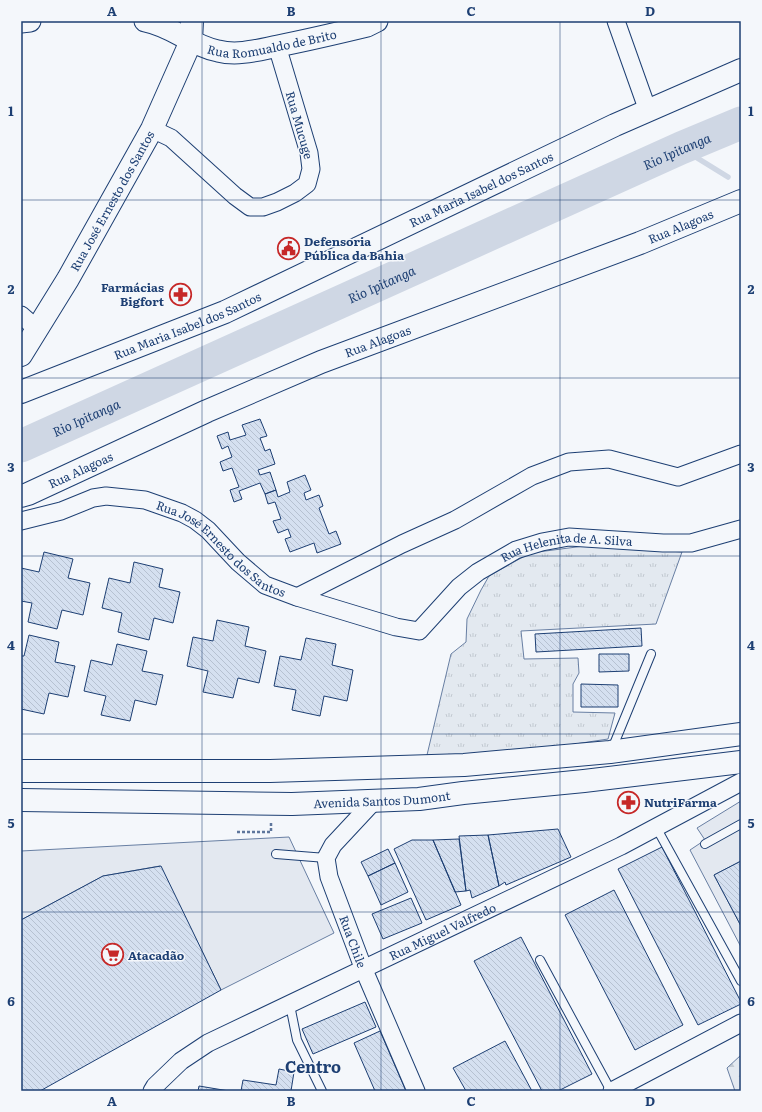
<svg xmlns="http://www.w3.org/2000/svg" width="762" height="1112" font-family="Literata,serif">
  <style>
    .grass { fill: url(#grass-tufts); stroke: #687fa3 }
    .forest { fill: url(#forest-firs); stroke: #687fa3 }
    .parking { fill: #e3e8f0; stroke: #687fa3 }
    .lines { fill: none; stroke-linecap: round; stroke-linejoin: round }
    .stream { stroke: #cfd7e4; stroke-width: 5.5 }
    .river { stroke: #cfd7e4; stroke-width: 33 }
    .building { fill: url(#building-back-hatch); stroke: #1d3f73 }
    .service-casing { stroke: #1d3f73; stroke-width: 10 }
    .minor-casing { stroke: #1d3f73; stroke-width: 19 }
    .tertiary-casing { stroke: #1d3f73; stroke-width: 23 }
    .secondary-casing { stroke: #1d3f73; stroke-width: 24 }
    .primary-casing { stroke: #1d3f73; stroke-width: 24 }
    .trunk-casing { stroke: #1d3f73; stroke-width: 24 }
    .path { stroke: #5e769c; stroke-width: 2.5; stroke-dasharray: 3 2; stroke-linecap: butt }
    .service { stroke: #f4f7fb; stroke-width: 8 }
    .minor { stroke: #f4f7fb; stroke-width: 17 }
    .tertiary { stroke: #f4f7fb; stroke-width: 21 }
    .secondary { stroke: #f4f7fb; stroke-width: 22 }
    .primary { stroke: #f4f7fb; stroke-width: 22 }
    .trunk { stroke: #f4f7fb; stroke-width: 22 }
    .grid { fill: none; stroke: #1d3f73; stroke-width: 1; stroke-opacity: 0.55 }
    .labels { text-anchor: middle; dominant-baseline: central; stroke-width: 3; stroke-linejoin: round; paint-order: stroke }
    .street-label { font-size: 12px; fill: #1d3f73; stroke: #f4f7fb }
    .poi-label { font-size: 12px; font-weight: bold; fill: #1d3f73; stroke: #f4f7fb; text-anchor: start }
    .water-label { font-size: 13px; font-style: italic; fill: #1d3f73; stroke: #f4f7fb }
    .district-label { font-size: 16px; font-weight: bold; fill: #1d3f73; stroke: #f4f7fb }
    .neatline { fill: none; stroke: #1d3f73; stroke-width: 1.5 }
    .grid-label { font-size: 13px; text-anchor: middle; font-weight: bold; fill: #1d3f73 }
  </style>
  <defs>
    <pattern id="grass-tufts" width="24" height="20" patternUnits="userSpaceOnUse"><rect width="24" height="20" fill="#e3e9f0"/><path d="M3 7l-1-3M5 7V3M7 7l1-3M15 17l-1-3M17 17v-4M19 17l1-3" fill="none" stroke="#c2c9d1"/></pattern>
    <pattern id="forest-firs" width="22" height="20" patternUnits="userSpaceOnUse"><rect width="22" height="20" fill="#e3e9f0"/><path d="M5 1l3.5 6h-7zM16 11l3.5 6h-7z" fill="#c2c9d1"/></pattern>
    <pattern id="building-back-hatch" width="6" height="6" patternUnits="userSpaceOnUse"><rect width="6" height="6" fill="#d5e0f0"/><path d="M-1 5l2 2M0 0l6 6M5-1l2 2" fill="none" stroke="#b6c1d1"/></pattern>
  </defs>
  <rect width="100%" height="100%" fill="#f4f7fb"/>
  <!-- grass -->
  <path class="grass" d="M 592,545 L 682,552 L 656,624 L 521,631 L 524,659 L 578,658 L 579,673 L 573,684 L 573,712 L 615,713 L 608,739 L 496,756 L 427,755 L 451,654 L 466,642 L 467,619 L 481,590 L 489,576 L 530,553 Z"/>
  <!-- forest -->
  <path class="forest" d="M 741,1055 L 741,1091 L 735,1091 L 727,1068 Z"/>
  <!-- parking -->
  <path class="parking" d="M 741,801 L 741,861 L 714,875 L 741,926 L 741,947 L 690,850 L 705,840 L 697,828 Z
    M 289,837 L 334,933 L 221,990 L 160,866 L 103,876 L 21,920 L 21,851 Z"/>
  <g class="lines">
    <!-- stream -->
    <path class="stream" d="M 681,148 L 728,177"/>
    <!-- river -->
    <path class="river" id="s1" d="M 21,446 L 681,148 L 741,123"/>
  </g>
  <!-- building -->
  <path class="building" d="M 260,419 L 267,436 L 260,438 L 265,451 L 270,449 L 275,464 L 258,470 L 260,475 L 270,472 L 276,490 L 265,494 L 260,483 L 239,491 L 242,499 L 234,502 L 230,490 L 239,487 L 232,468 L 223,471 L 220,462 L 232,457 L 228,446 L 222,449 L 217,436 L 228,432 L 230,440 L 246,435 L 242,425 Z
    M 305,475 L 311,490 L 304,493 L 306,500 L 319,495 L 323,506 L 319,508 L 329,534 L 336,531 L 341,544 L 317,553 L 314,543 L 290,552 L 285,539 L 291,537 L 288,529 L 278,533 L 273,521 L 281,519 L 275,502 L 268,504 L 265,494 L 276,490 L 278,497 L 290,492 L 287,482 Z
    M 44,552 L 73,559 L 68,578 L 90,583 L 83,615 L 62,610 L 57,629 L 28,622 L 32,603 L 21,601 L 21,568 L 39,572 Z
    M 134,562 L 163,569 L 159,587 L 180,592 L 173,623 L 154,618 L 149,640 L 118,632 L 122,613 L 102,608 L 109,578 L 130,583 Z
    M 217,620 L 249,627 L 245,646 L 266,651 L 259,683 L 238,678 L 233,698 L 203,692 L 208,671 L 187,666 L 193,637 L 213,641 Z
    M 641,628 L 642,646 L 536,652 L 535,634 Z
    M 29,635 L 59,642 L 55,662 L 75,666 L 68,697 L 49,693 L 44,714 L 21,709 L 21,656 L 24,656 Z
    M 306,638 L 336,644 L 332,665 L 353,670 L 347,701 L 324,696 L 320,716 L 292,710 L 296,690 L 274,686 L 280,656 L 301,660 Z
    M 117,644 L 147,651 L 142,671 L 163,675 L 156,705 L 135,700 L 130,721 L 101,715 L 106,696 L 84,691 L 91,660 L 112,665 Z
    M 599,654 L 629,654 L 629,671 L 599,672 Z
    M 581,684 L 618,685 L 618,707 L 581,707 Z
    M 558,829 L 571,857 L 506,885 L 505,882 L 499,886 L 488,835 Z
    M 488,835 L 499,886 L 472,898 L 470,890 L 466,891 L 459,836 Z
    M 459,839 L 466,891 L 455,892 L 433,840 Z
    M 412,840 L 433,840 L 461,905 L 426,920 L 394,849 Z
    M 662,847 L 741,1002 L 741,1004 L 698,1025 L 618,869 Z
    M 388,849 L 395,863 L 368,876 L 361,862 Z
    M 741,861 L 741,926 L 714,875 Z
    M 395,863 L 408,892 L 381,905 L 368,876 Z
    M 161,866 L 221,990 L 40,1091 L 21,1091 L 21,920 L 103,876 Z
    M 614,890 L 683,1025 L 635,1050 L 565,915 Z
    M 411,898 L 422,923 L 383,939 L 372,914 Z
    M 521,937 L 592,1074 L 558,1091 L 542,1091 L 474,961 Z
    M 365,1002 L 376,1027 L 313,1054 L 302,1029 Z
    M 380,1031 L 406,1091 L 375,1091 L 354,1043 Z
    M 505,1041 L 532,1091 L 466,1091 L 453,1068 Z
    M 279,1069 L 294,1072 L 291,1091 L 241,1091 L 243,1080 L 276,1085 Z
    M 199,1086 L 229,1091 L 198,1091 Z"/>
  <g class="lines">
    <defs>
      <path id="service" d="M 612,749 L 651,654
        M 656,827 L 741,981
        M 705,844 L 741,824
        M 276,854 L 326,858
        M 540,960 L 611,1091
        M 290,1005 L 297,1040 L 322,1091"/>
      <g id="minor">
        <path d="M 616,21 L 648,111"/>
        <path d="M 152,129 L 171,138 L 235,196 L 250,207 L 263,207 L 277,202 L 295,193 L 307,184 L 311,169 L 309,153 L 277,46"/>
        <path d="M 21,315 L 37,329"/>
        <path id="s2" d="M 21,521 L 61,511 L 93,498 L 106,496 L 145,500 L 182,513 L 195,520 L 208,530 L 238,562 L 265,585 L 297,597 L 396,627 L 419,631 L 459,587 L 478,572 L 516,550 L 542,542 L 569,537 L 663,543 L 691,543 L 741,529"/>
        <path d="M 297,597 L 402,544 L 455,520 L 532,476 L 569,462 L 609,459 L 678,477 L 741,454"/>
        <path id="s3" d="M 374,801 L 333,845 L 326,858 L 329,877 L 364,970 L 416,1091"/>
        <path id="s4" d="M 152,1091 L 155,1086 L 181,1061 L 208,1043 L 621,846 L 741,782"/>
        <path d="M 612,1091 L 741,1023"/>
      </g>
      <g id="tertiary">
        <path id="s5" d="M 145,21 C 172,26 192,46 218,51 C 238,56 258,50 278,46 C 308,40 338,33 367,26 L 377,21"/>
        <path d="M 21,22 L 30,21"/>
      </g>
      <g id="secondary">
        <path id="s6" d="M 21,355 L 68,279 L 152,129 L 191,41 L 192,21"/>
        <path id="s7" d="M 21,392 L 225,312 L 615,125 L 741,70"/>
      </g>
      <g id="primary">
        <path id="s8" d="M 21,496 L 28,494 L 207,411 L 321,362 L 640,243 L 741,201"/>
      </g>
      <g id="trunk">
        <path d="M 21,771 L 270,771 L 464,765 L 610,752 L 741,734"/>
        <path id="s9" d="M 21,800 L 292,804 L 419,799 L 463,793 L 584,781 L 741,762"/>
      </g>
    </defs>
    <!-- service casing -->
    <use href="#service" class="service-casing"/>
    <!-- minor casing -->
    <use href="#minor" class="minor-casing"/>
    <!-- tertiary casing -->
    <use href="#tertiary" class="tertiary-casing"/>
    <!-- secondary casing -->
    <use href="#secondary" class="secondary-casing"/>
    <!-- primary casing -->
    <use href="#primary" class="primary-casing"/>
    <!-- trunk casing -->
    <use href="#trunk" class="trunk-casing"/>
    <!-- path -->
    <path class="path" d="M 237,832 L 271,832 L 271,822"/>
    <!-- service -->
    <use href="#service" class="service"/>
    <!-- minor -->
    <use href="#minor" class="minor"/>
    <!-- tertiary -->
    <use href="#tertiary" class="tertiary"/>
    <!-- secondary -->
    <use href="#secondary" class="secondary"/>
    <!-- primary -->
    <use href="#primary" class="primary"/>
    <!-- trunk -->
    <use href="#trunk" class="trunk"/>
  </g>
  <!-- grid -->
  <path class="grid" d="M 202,21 L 202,1091M 381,21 L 381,1091M 560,21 L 560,1091M 21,200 L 741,200M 21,378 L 741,378M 21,556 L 741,556M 21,734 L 741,734M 21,912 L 741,912"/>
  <!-- icons -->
  <defs>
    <symbol id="civic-ring" viewBox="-11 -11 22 22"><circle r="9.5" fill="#f4f7fb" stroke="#c62828" stroke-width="1.5"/><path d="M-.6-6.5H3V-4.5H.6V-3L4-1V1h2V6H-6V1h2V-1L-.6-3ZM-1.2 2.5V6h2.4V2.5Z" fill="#c62828"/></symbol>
    <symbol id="pharmacy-ring" viewBox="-11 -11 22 22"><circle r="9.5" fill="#f4f7fb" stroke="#c62828" stroke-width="1.5"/><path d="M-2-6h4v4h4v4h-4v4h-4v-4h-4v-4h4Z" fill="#c62828"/></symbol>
    <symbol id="supermarket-ring" viewBox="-11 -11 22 22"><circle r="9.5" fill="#f4f7fb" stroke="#c62828" stroke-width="1.5"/><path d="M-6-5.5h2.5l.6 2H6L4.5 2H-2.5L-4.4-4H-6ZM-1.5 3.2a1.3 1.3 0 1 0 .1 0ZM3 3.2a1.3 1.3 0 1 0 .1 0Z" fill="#c62828"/></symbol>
  </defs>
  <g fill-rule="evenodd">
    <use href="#civic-ring" x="276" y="236" width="25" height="25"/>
    <use href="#pharmacy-ring" x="168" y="282" width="25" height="25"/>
    <use href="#pharmacy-ring" x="616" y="790" width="25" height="25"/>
    <use href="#supermarket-ring" x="100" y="942" width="25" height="25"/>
  </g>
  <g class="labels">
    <!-- street labels -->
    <g class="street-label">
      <text stroke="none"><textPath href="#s5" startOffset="134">Rua Romualdo de Brito</textPath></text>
      <text transform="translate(300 125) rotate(74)">Rua Mucuge</text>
      <text stroke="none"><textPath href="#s7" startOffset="503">Rua Maria Isabel dos Santos</textPath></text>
      <text stroke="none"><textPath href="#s6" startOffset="179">Rua José Ernesto dos Santos</textPath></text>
      <text stroke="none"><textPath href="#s8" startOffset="713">Rua Alagoas</textPath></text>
      <text stroke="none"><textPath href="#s7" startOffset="179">Rua Maria Isabel dos Santos</textPath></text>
      <text stroke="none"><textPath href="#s8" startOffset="389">Rua Alagoas</textPath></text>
      <text stroke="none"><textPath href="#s8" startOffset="65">Rua Alagoas</textPath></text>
      <text stroke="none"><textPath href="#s2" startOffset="220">Rua José Ernesto dos Santos</textPath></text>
      <text stroke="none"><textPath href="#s2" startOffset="617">Rua Helenita de A. Silva</textPath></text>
      <text stroke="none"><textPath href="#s9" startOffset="361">Avenida Santos Dumont</textPath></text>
      <text stroke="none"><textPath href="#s4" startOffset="334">Rua Miguel Valfredo</textPath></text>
      <text stroke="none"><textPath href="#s3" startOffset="163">Rua Chile</textPath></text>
    </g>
    <!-- poi labels -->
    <g class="poi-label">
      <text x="304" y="241">Defensoria<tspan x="304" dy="14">Pública da Bahia</tspan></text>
      <text x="164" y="287" text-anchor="end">Farmácias<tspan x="164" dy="14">Bigfort</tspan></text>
      <text x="644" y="802">NutriFarma</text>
      <text x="128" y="955">Atacadão</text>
    </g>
    <!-- water labels -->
    <g class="water-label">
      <text stroke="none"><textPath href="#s1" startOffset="719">Rio Ipitanga</textPath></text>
      <text stroke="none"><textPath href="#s1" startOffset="395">Rio Ipitanga</textPath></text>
      <text stroke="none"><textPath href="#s1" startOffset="71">Rio Ipitanga</textPath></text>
    </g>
    <!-- district labels -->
    <g class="district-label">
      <text x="313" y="1066">Centro</text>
    </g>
  </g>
  <!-- border -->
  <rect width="762" height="1112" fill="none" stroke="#f4f7fb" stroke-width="44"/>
  <rect x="22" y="22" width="718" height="1068" class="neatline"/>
  <g class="grid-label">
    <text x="112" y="16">A</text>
    <text x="291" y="16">B</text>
    <text x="471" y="16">C</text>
    <text x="650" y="16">D</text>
    <text x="11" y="116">1</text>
    <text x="751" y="116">1</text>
    <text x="11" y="294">2</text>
    <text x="751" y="294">2</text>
    <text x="11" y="472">3</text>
    <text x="751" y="472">3</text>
    <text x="11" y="650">4</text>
    <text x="751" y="650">4</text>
    <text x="11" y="828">5</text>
    <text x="751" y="828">5</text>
    <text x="11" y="1006">6</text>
    <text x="751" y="1006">6</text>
    <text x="112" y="1106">A</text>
    <text x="291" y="1106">B</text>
    <text x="471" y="1106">C</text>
    <text x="650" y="1106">D</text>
  </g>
</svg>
